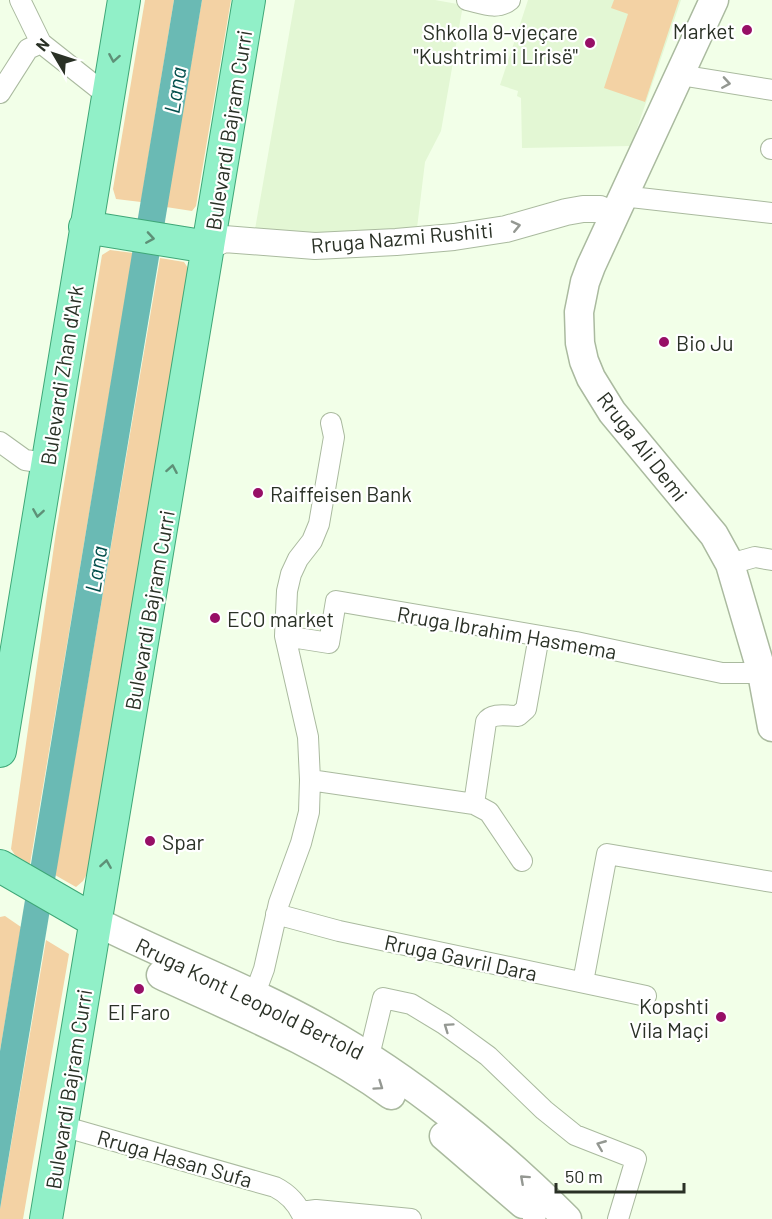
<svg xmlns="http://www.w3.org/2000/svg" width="772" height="1219" font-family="Barlow,sans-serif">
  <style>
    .built { fill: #e3f7d4 }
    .green { fill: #f3d2a4 }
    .water { fill: #6abab4 }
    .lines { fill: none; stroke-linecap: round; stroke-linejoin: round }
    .minor-casing { stroke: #aaba9f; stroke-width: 22 }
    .tertiary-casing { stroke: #aaba9f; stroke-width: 28 }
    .secondary-casing { stroke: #aaba9f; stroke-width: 31 }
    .primary-casing { stroke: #3ea777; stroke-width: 34 }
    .minor { stroke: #fff; stroke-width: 20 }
    .tertiary { stroke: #fff; stroke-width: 26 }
    .secondary { stroke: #fff; stroke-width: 28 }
    .primary { stroke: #91f0c8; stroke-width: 32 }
    .oneway { stroke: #5e9077 }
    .oneway2 { stroke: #949892 }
    .poi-dot { fill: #970f66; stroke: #fff; stroke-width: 2 }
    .labels { text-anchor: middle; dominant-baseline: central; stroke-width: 4.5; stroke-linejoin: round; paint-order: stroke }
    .poi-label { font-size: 21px; fill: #2a3126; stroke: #fff; text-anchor: start }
    .street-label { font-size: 21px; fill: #2a3126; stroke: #fff }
    .water-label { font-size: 22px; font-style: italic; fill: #034f4c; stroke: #fff }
  </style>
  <rect width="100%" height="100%" fill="#f2ffe8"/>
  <!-- built -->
  <path class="built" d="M 295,0 L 435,0 L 463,5 L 441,131 L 425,162 L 417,228 L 254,235 Z
    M 528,0 L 681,0 L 631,146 L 522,148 L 521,98 L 517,96 L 518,91 L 500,85 Z"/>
  <!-- green -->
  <path class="green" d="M 145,0 L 174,0 L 141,202 L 116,199 L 113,189 Z
    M 202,0 L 231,0 L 196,206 L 192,211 L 166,207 Z
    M 614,0 L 679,0 L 645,102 L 604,88 L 628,14 L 631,15 L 611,8 Z
    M 110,250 L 133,253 L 30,864 L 15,855 L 11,849 L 56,532 L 102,255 Z
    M 160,258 L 184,262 L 188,268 L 90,868 L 83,881 L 76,887 L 55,875 Z
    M 5,916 L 21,927 L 0,1051 L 0,917 Z
    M 46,940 L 69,954 L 23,1219 L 0,1219 L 0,1209 Z"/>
  <!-- water -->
  <path class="water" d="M 174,0 L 202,0 L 0,1209 L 0,1051 Z"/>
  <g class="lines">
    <defs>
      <path id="minor" d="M 20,0 L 41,43 L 108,96
        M 467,0 C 481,3 497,11 510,0
        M 680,75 L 772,90
        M 0,93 L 28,49 L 41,43
        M 771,149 L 772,149
        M 622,196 L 772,213
        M 0,442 L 25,460 L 46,463
        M 730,564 L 755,557 L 772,560
        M 285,636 L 329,643 L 336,601 L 576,642 L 722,673 L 762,673
        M 310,780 L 474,804 L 489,812 L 522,861
        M 474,804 L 486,722 C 492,712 507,716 518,716 L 526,709 L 539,636
        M 276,914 L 339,931 L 646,996
        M 583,982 L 607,854 L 772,882
        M 254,996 L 264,969 L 279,903 L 301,843 L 309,812 L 310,780 L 308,737 L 285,636 L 287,591 L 291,574 L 298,559 L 312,541 L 319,524 L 334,437 L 331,423
        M 369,1056 L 383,998 L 411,1004 L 444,1024 L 488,1056 L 544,1110 L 575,1135 L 636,1159 L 618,1219
        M 62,1126 L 275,1187 C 289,1194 298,1204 304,1219
        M 301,1212 L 316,1210 L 411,1219
        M 533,1219 L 536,1215"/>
      <path id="tertiary" d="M 208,247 L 224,239 L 315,246 L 396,242 L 454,237 L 506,229 L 566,212 L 583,209 L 600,209 L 613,215"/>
      <path id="secondary" d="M 714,0 L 591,266 L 585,282 L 579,312 L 580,343 L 584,361 L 591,378 L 612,412 L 714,535 L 730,564 L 762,673 L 772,727
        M 95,921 C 170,959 249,988 322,1029 C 410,1078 496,1148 567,1219
        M 161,975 C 239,1011 321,1044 391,1095
        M 444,1136 L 523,1204"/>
      <path id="primary" d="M 85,227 L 208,247
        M 0,751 L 124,0
        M 0,866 L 95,921
        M 46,1219 L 249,0"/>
    </defs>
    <!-- minor casing -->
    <use href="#minor" class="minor-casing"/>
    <!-- tertiary casing -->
    <use href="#tertiary" class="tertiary-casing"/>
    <!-- secondary casing -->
    <use href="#secondary" class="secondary-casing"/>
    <!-- primary casing -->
    <use href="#primary" class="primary-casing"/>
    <!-- minor -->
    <use href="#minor" class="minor"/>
    <!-- tertiary -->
    <use href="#tertiary" class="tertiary"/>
    <!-- secondary -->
    <use href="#secondary" class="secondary"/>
    <!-- primary -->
    <use href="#primary" class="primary"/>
  </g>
  <!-- one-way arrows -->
  <defs><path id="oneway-chevron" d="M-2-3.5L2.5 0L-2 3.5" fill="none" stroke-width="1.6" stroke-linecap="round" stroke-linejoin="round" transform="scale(1.5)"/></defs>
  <g class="oneway">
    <use href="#oneway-chevron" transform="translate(114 58) rotate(100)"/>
    <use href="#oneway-chevron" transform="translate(150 238) rotate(9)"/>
    <use href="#oneway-chevron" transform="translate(172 469) rotate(-80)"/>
    <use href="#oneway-chevron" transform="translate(38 513) rotate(99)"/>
    <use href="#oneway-chevron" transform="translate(106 864) rotate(-81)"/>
  </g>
  <g class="oneway2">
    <use href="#oneway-chevron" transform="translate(726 83) rotate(9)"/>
    <use href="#oneway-chevron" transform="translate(516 226) rotate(-13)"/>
    <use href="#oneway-chevron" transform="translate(448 1027) rotate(-145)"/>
    <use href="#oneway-chevron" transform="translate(379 1086) rotate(35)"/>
    <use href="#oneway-chevron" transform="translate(601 1145) rotate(-158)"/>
    <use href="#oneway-chevron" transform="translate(524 1179) rotate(-138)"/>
  </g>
  <!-- markers -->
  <g class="poi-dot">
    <circle cx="747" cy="30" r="6"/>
    <circle cx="590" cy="43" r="6"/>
    <circle cx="664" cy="342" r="6"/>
    <circle cx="258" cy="493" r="6"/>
    <circle cx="215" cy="618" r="6"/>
    <circle cx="150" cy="841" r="6"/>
    <circle cx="139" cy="989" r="6"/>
    <circle cx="721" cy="1017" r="6"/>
  </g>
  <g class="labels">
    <!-- poi labels -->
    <g class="poi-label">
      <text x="735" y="30" text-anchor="end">Market</text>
      <text x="578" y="31" text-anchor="end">Shkolla 9-vjeçare<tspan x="578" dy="24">"Kushtrimi i Lirisë"</tspan></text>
      <text x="676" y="342">Bio Ju</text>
      <text x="270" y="493">Raiffeisen Bank</text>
      <text x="227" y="618">ECO market</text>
      <text x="162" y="841">Spar</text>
      <text x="709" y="1005" text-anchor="end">Kopshti<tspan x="709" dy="24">Vila Maçi</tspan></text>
      <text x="139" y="1011" text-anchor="middle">El Faro</text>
    </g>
    <!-- street labels -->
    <g class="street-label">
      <text transform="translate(228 130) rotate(-81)">Bulevardi Bajram Curri</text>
      <text transform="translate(402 237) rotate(-5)">Rruga Nazmi Rushiti</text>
      <text transform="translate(61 375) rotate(-81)">Bulevardi Zhan d'Ark</text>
      <text transform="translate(643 446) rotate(52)">Rruga Ali Demi</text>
      <text transform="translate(149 610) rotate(-80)">Bulevardi Bajram Curri</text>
      <text transform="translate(507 632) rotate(10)">Rruga Ibrahim Hasmema</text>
      <text transform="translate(461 957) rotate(12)">Rruga Gavril Dara</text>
      <text transform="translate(250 998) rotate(26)">Rruga Kont Leopold Bertold</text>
      <text transform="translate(68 1089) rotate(-81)">Bulevardi Bajram Curri</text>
      <text transform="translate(175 1158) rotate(16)">Rruga Hasan Sufa</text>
    </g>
    <!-- water labels -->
    <g class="water-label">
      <text transform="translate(174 90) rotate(-81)">Lana</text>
      <text transform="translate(95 569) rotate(-81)">Lana</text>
    </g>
  </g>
  <!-- north arrow -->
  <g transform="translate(54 54) rotate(309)" stroke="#ffffff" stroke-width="4.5" paint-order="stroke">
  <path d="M0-4.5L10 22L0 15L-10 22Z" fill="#2a3126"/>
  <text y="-9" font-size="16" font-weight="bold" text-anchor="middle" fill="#2a3126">N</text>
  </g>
  <!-- scale -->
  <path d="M556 1183v9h128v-9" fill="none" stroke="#2a3126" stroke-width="3"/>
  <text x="565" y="1183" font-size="18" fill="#2a3126" stroke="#ffffff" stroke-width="4.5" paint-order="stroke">50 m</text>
</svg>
